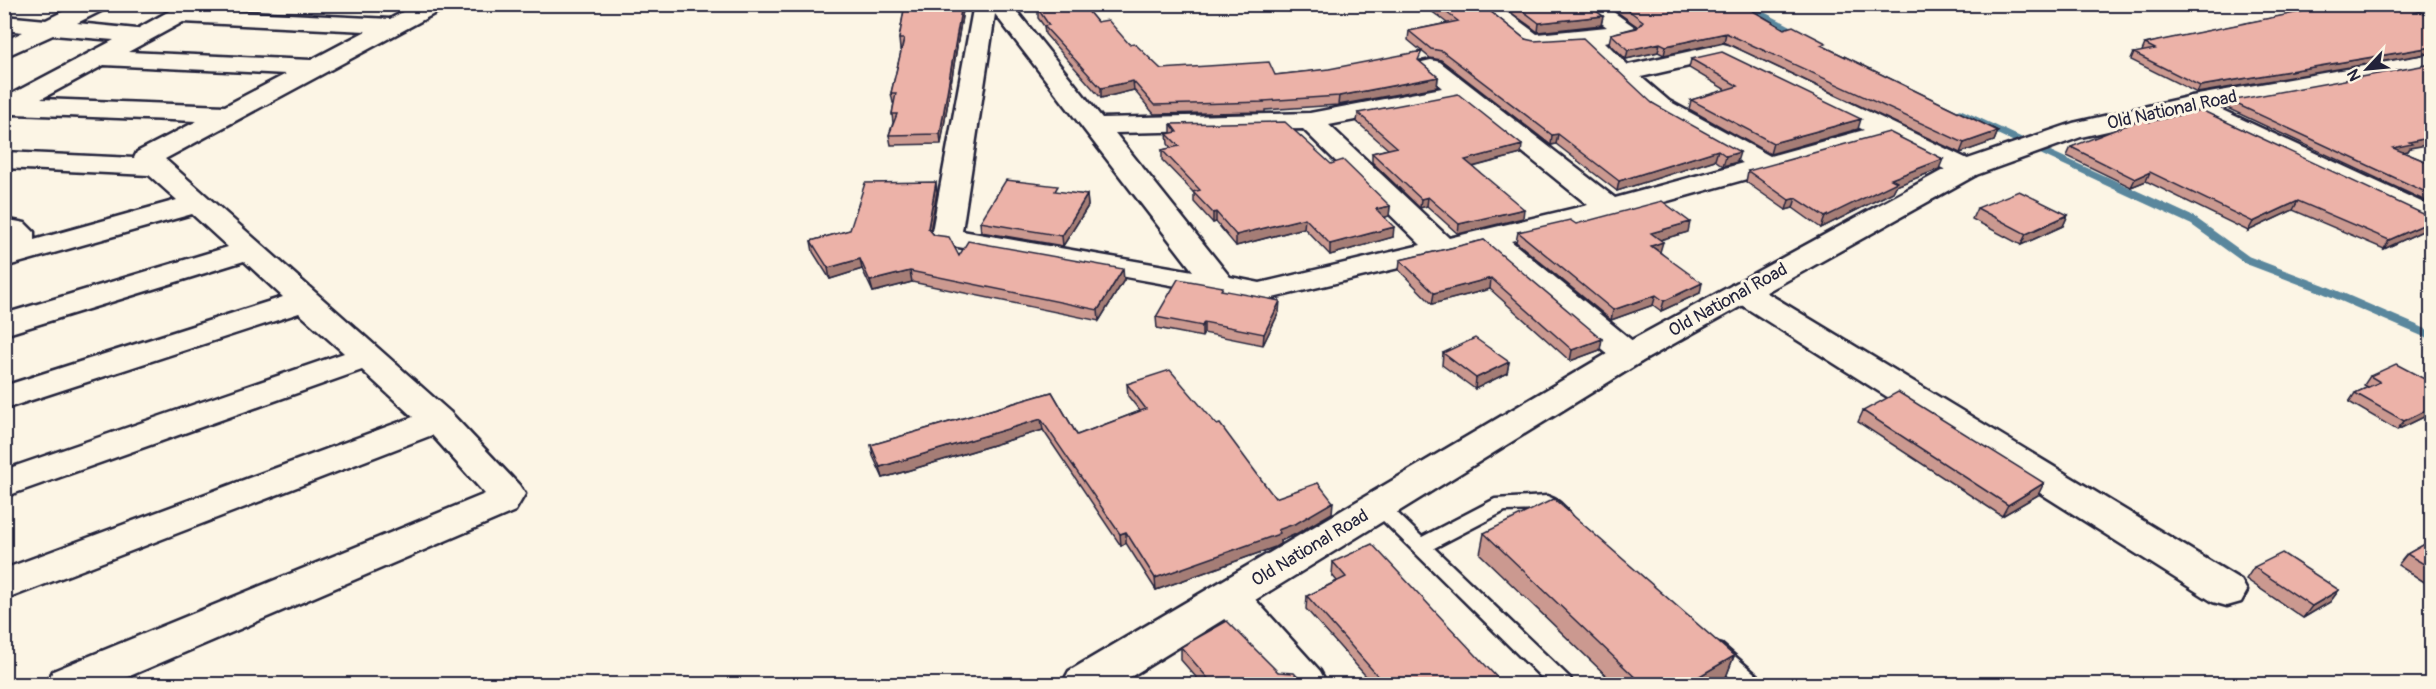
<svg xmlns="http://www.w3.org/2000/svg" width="2436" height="689" font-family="Pangolin,sans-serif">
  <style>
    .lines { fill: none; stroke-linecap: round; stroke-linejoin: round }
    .stream-far1 { stroke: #5a879d; stroke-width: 7 }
    .stream { stroke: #5a879d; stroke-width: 8 }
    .lane-casing { stroke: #22223b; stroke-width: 5 }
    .street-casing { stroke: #22223b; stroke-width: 5 }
    .secondary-casing { stroke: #22223b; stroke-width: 5 }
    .lane { fill: #fcf5e5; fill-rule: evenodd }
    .street { fill: #fcf5e5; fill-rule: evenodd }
    .secondary { fill: #fcf5e5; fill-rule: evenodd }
    .wall { fill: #cb9990; stroke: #22223b; stroke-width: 1.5 }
    .shaded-wall { fill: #a57d76; stroke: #22223b; stroke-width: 1.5 }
    .building { fill: #ecb2a8; stroke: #22223b; stroke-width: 1.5 }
    .labels { text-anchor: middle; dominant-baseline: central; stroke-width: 6; stroke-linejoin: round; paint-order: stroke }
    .street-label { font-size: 18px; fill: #22223b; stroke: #fcf5e5 }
  </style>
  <rect width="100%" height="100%" fill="#fcf5e5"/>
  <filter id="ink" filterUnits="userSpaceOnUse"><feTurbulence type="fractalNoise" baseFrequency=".0167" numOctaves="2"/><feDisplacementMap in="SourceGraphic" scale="12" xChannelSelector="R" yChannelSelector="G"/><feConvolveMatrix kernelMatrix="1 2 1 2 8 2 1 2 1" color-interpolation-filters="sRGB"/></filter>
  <g filter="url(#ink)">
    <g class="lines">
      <!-- stream-far1 -->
      <path class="stream-far1" d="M 1741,4 L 1797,33
        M 1960,113 L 2107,181"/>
      <!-- stream -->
      <path class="stream" d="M 2104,180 L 2193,221 L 2247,260 L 2321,288 L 2432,336"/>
      <defs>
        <path id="lane" d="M 1547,496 C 1557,499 1566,508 1572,517 L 1569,522 L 1555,522 L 1542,510 L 1505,511 L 1434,548 L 1570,678 L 1573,684 L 1548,684 L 1369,507 L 1372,502 L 1386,502 L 1422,537 L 1495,499 Z
          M 1714,643 L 1722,645 L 1760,678 L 1763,684 L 1738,684 L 1706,657 L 1703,651 L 1706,645 Z"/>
        <path id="street" d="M 78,4 L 108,4 L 105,9 L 77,23 L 137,29 L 182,4 L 211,4 L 206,10 L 390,19 L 417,4 L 446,4 L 443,9 L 165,159 L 450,412 L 519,485 L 525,494 L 515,511 L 111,684 L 46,684 L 53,671 L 485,494 L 432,435 L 4,600 L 4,569 L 413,417 L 362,370 L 4,497 L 4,470 L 344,353 L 299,313 L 4,409 L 4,386 L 283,297 L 244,261 L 4,335 L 4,314 L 228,247 L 192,214 L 4,267 L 4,219 L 25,223 L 34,232 L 34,240 L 177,200 L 149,175 L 4,168 L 4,152 L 134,158 L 137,152 L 197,121 L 14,114 L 4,117 L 4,98 L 114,40 L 53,35 L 4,57 L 4,41 L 23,32 L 4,30 L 4,16 L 46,20 ZM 183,22 L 366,31 L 311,60 L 128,52 ZM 104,65 L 286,74 L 225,106 L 41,99 Z
          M 974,4 L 1011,4 L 1102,118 L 1310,113 L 1442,88 L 1419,67 L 1422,62 L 1431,60 L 1440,62 L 1615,198 L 1743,163 L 1651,111 L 1582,45 L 1532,48 L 1524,46 L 1470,4 L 1496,4 L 1537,34 L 1607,27 L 1575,4 L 1602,4 L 1639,30 L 1635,35 L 1605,42 L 1628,65 L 1723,44 L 1731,46 L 1976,163 L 1980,169 L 1976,175 L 1966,177 L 1956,175 L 1886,140 L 1614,216 L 1511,241 L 1641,348 L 1646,355 L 1641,362 L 1629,365 L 1617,362 L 1483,248 L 1260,301 L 936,243 L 931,237 ZM 995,14 L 1193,271 L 962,231 ZM 1720,59 L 1864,130 L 1770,156 L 1669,101 L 1641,77 ZM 1458,100 L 1588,205 L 1449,238 L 1329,125 ZM 1303,129 L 1421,245 L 1260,283 L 1230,277 L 1115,133 Z
          M 2394,4 L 2432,7 L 2432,22 L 2397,9 Z
          M 2192,96 L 2432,207 L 2432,227 L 2183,109 L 2179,104 L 2183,99 Z
          M 1743,283 L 1754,285 L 2241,580 L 2247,591 L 2241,602 L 2227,606 L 2213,602 L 1732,299 L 1727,292 L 1732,285 Z
          M 1229,581 L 1243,586 L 1320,671 L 1327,684 L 1279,684 L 1215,608 L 1209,597 L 1215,586 Z"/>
        <path id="secondary" d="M 2432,54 L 2432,68 L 2192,112 L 2081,137 L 1976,175 L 1641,362 L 1119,684 L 1062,684 L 1069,671 L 1617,348 L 1956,163 L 2073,123 L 2192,96 Z"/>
      </defs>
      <!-- lane casing -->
      <use href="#lane" class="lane-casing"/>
      <!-- street casing -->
      <use href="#street" class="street-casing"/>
      <!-- secondary casing -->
      <use href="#secondary" class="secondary-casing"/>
      <!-- lane -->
      <use href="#lane" class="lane"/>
      <!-- street -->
      <use href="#street" class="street"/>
      <!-- secondary -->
      <use href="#secondary" class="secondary"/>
    </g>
    <!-- wall -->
    <path class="wall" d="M 905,4 L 964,4 L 941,144 L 891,145 L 889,135 L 893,123 L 892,114 L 894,103 L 893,103 L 891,93 L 902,48 L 900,49 L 899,39 Z
      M 1036,4 L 1082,4 L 1097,22 L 1129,44 L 1161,69 L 1275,75 L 1421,60 L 1420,62 L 1438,77 L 1437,87 L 1338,105 L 1265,110 L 1265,112 L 1154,114 L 1134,90 L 1101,98 L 1045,34 L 1044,26 L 1038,18 L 1038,9 L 1040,9 Z
      M 1422,4 L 1481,4 L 1525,39 L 1652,103 L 1737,162 L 1723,166 L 1715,160 L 1617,191 L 1556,144 L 1551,145 L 1441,60 L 1430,58 L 1408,40 L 1409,31 L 1447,23 Z
      M 1510,4 L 1586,4 L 1603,16 L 1601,25 L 1538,32 L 1509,11 Z
      M 1606,4 L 1741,4 L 1784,29 L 1825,47 L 1998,131 L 1994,141 L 1960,153 L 1724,42 L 1664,55 L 1658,52 L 1626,59 L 1609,43 L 1611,34 L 1638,27 Z
      M 2296,4 L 2400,4 L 2197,93 L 2131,60 L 2134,53 L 2143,52 L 2142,51 L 2145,44 L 2311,10 Z
      M 1691,59 L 1858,129 L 1770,154 L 1689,109 L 1691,100 L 1726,90 L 1689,68 Z
      M 2230,101 L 2410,148 L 2408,151 L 2403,152 L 2432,164 L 2432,204 L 2227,108 Z
      M 1358,113 L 1521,154 L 1473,167 L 1523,218 L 1458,234 L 1427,206 L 1420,208 L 1372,162 L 1372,153 L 1388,149 L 1357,122 Z
      M 2149,122 L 2429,228 L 2384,249 L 2293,210 L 2248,231 L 2146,181 L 2131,187 L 2067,156 L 2071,147 Z
      M 1171,124 L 1331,164 L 1390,206 L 1389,216 L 1385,217 L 1393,237 L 1330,255 L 1304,228 L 1236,246 L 1216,222 L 1213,223 L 1194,202 L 1194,193 L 1162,160 L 1162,150 L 1171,148 L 1168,144 L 1167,134 L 1171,133 Z
      M 1939,169 L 1896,186 L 1893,192 L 1821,228 L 1793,208 L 1786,210 L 1746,182 L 1748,171 Z
      M 937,192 L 930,231 L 959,256 L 1124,280 L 1099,321 L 912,282 L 873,292 L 862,269 L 830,279 L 813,252 L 811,241 L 850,230 Z
      M 1058,192 L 1087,195 L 1088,206 L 1063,246 L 981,232 L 980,222 Z
      M 1977,208 L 2068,215 L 2063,226 L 2021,245 L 1972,219 Z
      M 1576,224 L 1688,232 L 1659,240 L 1660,252 L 1700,293 L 1661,311 L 1653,305 L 1611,320 L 1516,242 L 1518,232 Z
      M 1484,240 L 1600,350 L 1570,361 L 1490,289 L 1432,304 L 1399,270 L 1400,260 Z
      M 1223,291 L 1279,312 L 1263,345 L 1204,333 L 1202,337 L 1157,328 L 1156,317 Z
      M 1443,353 L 1509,362 L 1507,373 L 1475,389 L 1442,365 Z
      M 2370,376 L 2432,383 L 2432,413 L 2397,430 L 2349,402 L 2355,393 L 2368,387 L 2364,385 Z
      M 1127,384 L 1275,498 L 1332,513 L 1296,534 L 1280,541 L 1280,544 L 1275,547 L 1156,590 L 1126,543 L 1121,546 L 1043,430 L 883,478 L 873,456 L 871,445 L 1052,392 L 1077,435 L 1140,411 L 1128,396 Z
      M 1863,411 L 2038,495 L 2002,516 L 1858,422 Z
      M 1484,533 L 1734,656 L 1726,677 L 1713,684 L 1615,684 L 1480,554 Z
      M 2432,540 L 2432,587 L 2398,565 L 2407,554 Z
      M 1333,562 L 1503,684 L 1373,684 L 1306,609 L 1307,596 L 1337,581 L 1332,575 Z
      M 2254,567 L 2339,590 L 2330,602 L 2303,618 L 2246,579 Z
      M 1181,647 L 1278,672 L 1304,684 L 1202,684 L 1181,660 Z"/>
    <!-- shaded-wall -->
    <path class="shaded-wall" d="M 962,4 L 964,4 L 941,144 L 940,134 Z
      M 1603,16 L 1601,25 L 1538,32 L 1539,23 Z
      M 1726,33 L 1724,42 L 1664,55 L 1666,46 Z
      M 1660,43 L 1658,52 L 1626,59 L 1628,50 Z
      M 2432,47 L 2432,53 L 2197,93 L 2200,86 Z
      M 1438,77 L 1437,87 L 1338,105 L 1339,96 Z
      M 1133,81 L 1134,90 L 1101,98 L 1101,88 Z
      M 1861,119 L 1858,129 L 1770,154 L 1773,143 Z
      M 1998,131 L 1994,141 L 1960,153 L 1964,143 Z
      M 1558,134 L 1556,144 L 1551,145 L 1552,135 Z
      M 2432,137 L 2432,144 L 2410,148 L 2408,151 L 2389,155 L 2393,148 L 2409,142 Z
      M 1522,145 L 1521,154 L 1464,169 L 1465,160 Z
      M 1718,150 L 1715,160 L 1617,191 L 1619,181 Z
      M 1740,152 L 1737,162 L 1723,166 L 1726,156 Z
      M 1943,159 L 1939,169 L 1896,186 L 1893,192 L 1821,228 L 1825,217 L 1891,179 Z
      M 2150,172 L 2146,181 L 2131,187 L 2135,179 Z
      M 936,182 L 937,192 L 929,238 L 928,228 Z
      M 1087,195 L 1088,206 L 1063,246 L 1062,236 Z
      M 1428,197 L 1427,206 L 1420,208 L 1421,199 Z
      M 1796,198 L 1793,208 L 1786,210 L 1789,200 Z
      M 2298,201 L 2293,210 L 2248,231 L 2253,222 Z
      M 1390,206 L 1389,216 L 1376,220 L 1376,209 Z
      M 1524,209 L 1523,218 L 1458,234 L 1459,224 Z
      M 1216,212 L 1216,222 L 1213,223 L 1213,213 Z
      M 2068,215 L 2063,226 L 2021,245 L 2026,234 Z
      M 1305,218 L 1304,228 L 1236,246 L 1236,235 Z
      M 2432,221 L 2432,224 L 2429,228 L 2384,249 L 2389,240 Z
      M 1690,222 L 1688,232 L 1649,243 L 1651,233 Z
      M 1394,227 L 1393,237 L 1330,255 L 1330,244 Z
      M 1663,242 L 1660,252 L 1651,246 Z
      M 860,259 L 862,269 L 830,279 L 828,268 Z
      M 1123,269 L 1124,280 L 1099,321 L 1098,310 Z
      M 910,271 L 912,282 L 873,292 L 870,281 Z
      M 1491,278 L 1490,289 L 1432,304 L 1434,293 Z
      M 1702,283 L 1700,293 L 1661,311 L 1664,301 Z
      M 1656,295 L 1653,305 L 1611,320 L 1613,310 Z
      M 1280,301 L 1279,312 L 1263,345 L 1264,334 Z
      M 1204,322 L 1204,333 L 1202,337 L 1202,326 Z
      M 1602,339 L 1600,350 L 1570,361 L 1572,350 Z
      M 1509,362 L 1507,373 L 1475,389 L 1476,378 Z
      M 2432,407 L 2432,413 L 2397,430 L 2404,421 Z
      M 1041,419 L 1043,430 L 883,478 L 880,467 Z
      M 2044,483 L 2038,495 L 2002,516 L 2008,505 Z
      M 1333,502 L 1332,513 L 1296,534 L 1280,541 L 1280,544 L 1275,547 L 1156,590 L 1155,578 L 1278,530 Z
      M 1126,532 L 1126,543 L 1121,546 L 1120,534 Z
      M 2339,590 L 2330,602 L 2303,618 L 2312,606 Z
      M 1734,656 L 1726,677 L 1713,684 L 1686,684 Z"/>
    <!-- building -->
    <path class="building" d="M 905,4 L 962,4 L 940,134 L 889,135 L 897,114 L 892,114 L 896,93 L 891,93 L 904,39 L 899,39 Z
      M 1043,4 L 1082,4 L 1097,22 L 1108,20 L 1129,44 L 1134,43 L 1161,69 L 1269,62 L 1275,75 L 1329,69 L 1422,51 L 1418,60 L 1438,77 L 1339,96 L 1263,101 L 1265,102 L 1154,105 L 1133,81 L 1101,88 L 1044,26 L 1049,25 L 1038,9 L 1046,8 Z
      M 1435,4 L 1481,4 L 1525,39 L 1534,41 L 1583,38 L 1652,103 L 1740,152 L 1726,156 L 1718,150 L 1619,181 L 1558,134 L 1552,135 L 1442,51 L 1431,49 L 1409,31 L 1458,21 Z
      M 1514,4 L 1586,4 L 1603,16 L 1539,23 Z
      M 1620,4 L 1741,4 L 1784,29 L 1793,26 L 1826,43 L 1821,45 L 1998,131 L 1964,143 L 1726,33 L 1666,46 L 1660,43 L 1628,50 L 1611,34 L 1637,28 L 1643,21 Z
      M 2316,4 L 2400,4 L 2432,16 L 2432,47 L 2200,86 L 2134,53 L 2155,49 L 2145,44 L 2162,40 L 2324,7 Z
      M 1722,52 L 1861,119 L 1773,143 L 1691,100 L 1738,86 L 1691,59 Z
      M 2432,64 L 2432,137 L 2409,142 L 2412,144 L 2393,148 L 2432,164 L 2432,195 L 2230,101 Z
      M 1458,94 L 1522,145 L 1465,160 L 1524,209 L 1459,224 L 1428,197 L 1421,199 L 1372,153 L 1397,147 L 1358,113 Z
      M 2201,110 L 2432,218 L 2432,221 L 2389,240 L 2298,201 L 2253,222 L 2150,172 L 2135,179 L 2071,147 L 2137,121 L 2144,119 L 2149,122 Z
      M 1285,122 L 1331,164 L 1343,160 L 1390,206 L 1376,209 L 1394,227 L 1330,244 L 1305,218 L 1236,235 L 1216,212 L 1213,213 L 1193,192 L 1200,190 L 1162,150 L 1179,146 L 1167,134 L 1177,132 L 1171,124 Z
      M 1889,132 L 1943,159 L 1891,179 L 1897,182 L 1825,217 L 1796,198 L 1789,200 L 1748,171 Z
      M 1006,180 L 1058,186 L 1055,191 L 1087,195 L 1062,236 L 980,222 Z
      M 936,182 L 928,228 L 934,235 L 949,237 L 959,256 L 968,241 L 1123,269 L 1098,310 L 910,271 L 870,281 L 860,259 L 828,268 L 811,241 L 850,230 L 865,183 Z
      M 2019,191 L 2068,215 L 2026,234 L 1977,208 Z
      M 1662,201 L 1690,222 L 1651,233 L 1663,242 L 1651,246 L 1702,283 L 1664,301 L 1656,295 L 1613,310 L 1518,232 L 1570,220 L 1576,224 Z
      M 1484,240 L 1602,339 L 1572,350 L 1491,278 L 1434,293 L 1400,260 Z
      M 1178,279 L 1223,287 L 1221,290 L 1280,301 L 1264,334 L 1204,322 L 1202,326 L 1156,317 Z
      M 1475,338 L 1509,362 L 1476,378 L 1443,353 Z
      M 2396,364 L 2432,383 L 2432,407 L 2404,421 L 2355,393 L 2380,382 L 2370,376 Z
      M 1170,370 L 1217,425 L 1220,424 L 1275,498 L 1318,483 L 1333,502 L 1297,523 L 1278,530 L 1280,533 L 1276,535 L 1155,578 L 1126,532 L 1120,534 L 1041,419 L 880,467 L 871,445 L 1052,392 L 1077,435 L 1146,409 L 1127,384 Z
      M 1898,392 L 2044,483 L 2008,505 L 1863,411 Z
      M 1554,499 L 1734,656 L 1686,684 L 1642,684 L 1484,533 Z
      M 2432,540 L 2432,569 L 2407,554 Z
      M 1372,544 L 1503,684 L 1380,684 L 1384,683 L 1307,596 L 1346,577 L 1333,562 Z
      M 2282,553 L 2339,590 L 2312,606 L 2254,567 Z
      M 1227,621 L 1278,672 L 1294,673 L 1304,684 L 1208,684 L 1212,683 L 1181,647 Z"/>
  </g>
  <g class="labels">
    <!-- street labels -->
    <g class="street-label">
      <text transform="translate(2172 110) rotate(-12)">Old National Road</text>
      <text transform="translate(1728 300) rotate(-29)">Old National Road</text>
      <text transform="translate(1310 548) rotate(-31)">Old National Road</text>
    </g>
  </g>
  <!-- margin -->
  <rect width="2436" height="689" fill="none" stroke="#fcf5e5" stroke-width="24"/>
  <rect x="12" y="12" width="2412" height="665" fill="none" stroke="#22223b" stroke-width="2" filter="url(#ink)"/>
  <!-- north arrow -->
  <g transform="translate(2367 69) rotate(244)" stroke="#fcf5e5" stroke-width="4.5" paint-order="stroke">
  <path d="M0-4.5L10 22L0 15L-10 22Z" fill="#22223b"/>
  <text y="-9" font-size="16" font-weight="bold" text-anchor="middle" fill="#22223b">N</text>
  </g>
</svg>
